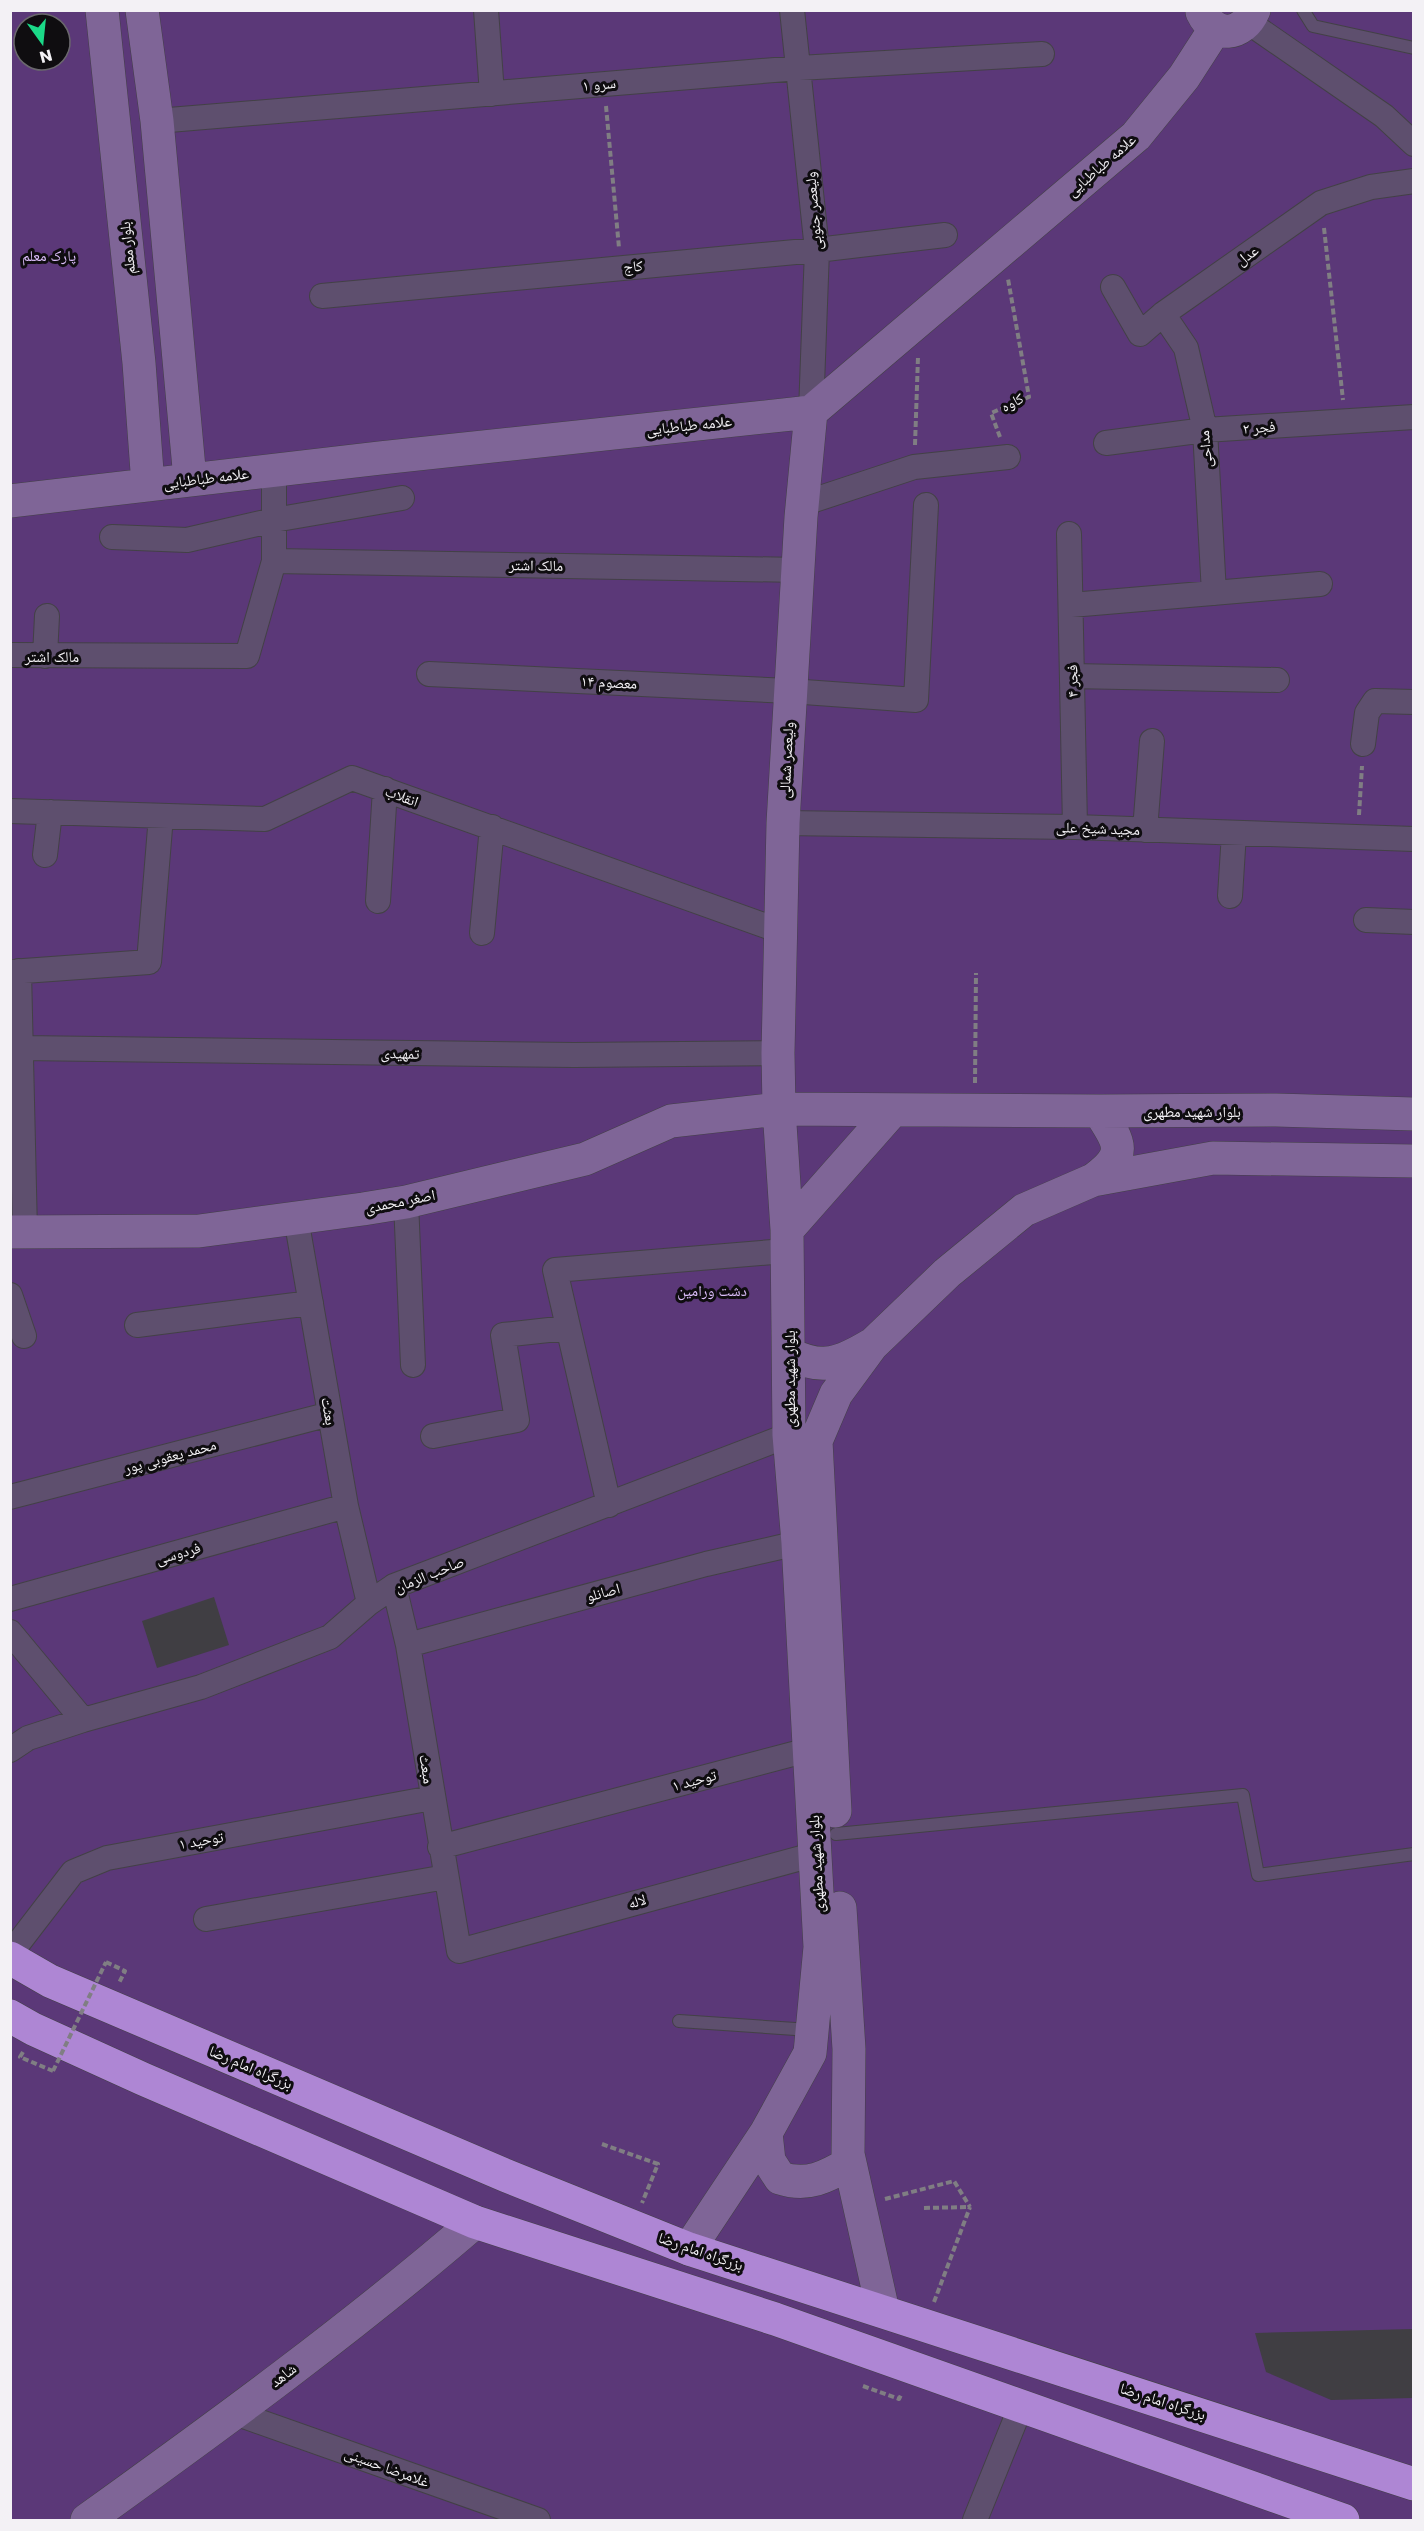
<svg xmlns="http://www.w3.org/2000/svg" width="1424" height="2531" font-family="Poppins,'Noto Naskh Arabic',sans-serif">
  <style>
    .green { fill: #5b3878; fill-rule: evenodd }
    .building { fill: #403e43 }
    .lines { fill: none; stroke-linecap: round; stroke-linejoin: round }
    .lane-casing { stroke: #434146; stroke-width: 14 }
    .street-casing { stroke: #434146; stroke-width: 26 }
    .secondary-casing { stroke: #434146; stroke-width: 34 }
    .highway-casing { stroke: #434146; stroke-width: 34 }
    .path { stroke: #807e83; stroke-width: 4; stroke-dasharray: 6 3; stroke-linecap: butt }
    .lane { stroke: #5e4f6e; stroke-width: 12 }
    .street { stroke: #5e4f6e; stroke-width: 24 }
    .secondary { stroke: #7f6597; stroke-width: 33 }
    .highway { stroke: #ae86d4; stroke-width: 33 }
    .path-bridge { stroke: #807e83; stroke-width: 4; stroke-dasharray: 6 3; stroke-linecap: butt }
    .labels { text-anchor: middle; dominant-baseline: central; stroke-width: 6; stroke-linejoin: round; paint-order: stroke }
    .street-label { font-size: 15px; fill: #f3f1f5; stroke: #0f0d10 }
    .park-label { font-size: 15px; fill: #dcbefa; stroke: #0f0d10 }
  </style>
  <rect width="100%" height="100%" fill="#262429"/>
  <!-- green -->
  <path class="green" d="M 11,11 L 1413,11 L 1413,2520 L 11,2520 ZM 24,24 L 60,24 L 60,60 L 24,60 Z"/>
  <!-- building -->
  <path class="building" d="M 214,1597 L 229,1645 L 157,1668 L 142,1621 Z
    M 1413,2329 L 1413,2398 L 1331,2400 L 1266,2372 L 1255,2333 Z"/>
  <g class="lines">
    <defs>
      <path id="lane" d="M 1303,10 L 1313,26 L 1414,48
        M 836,1834 L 1243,1795 L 1258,1875 L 1414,1854
        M 679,2021 L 810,2030"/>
      <path id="street" d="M 486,10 L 492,94
        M 792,10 L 817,250 L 811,412
        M 1248,22 L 1384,116 L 1414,144
        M 157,121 L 799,68 L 1042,54
        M 1113,287 L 1140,334 L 1163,314 L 1321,203 L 1371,187 L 1414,181
        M 322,296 L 817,250 L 945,235
        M 1163,314 L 1186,348 L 1205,430 L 1214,593
        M 1106,443 L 1205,430 L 1414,417
        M 802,504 L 914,467 L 1008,457
        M 1069,534 L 1075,827
        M 112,537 L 187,540 L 274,520 L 402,498
        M 274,561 L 799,570
        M 1071,605 L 1320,584
        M 10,655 L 247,656 L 274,561 L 274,470
        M 45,656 L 47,616
        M 429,674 L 790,691 L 916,700 L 926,505
        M 1072,676 L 1277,680
        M 1363,744 L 1367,713 L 1375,701 L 1414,702
        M 10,811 L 265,819 L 352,778 L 783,932
        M 783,823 L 1075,827 L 1414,839
        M 1145,830 L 1152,741
        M 45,855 L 50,812
        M 1230,896 L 1234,833
        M 378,901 L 385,789
        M 1366,920 L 1414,922
        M 482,933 L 492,827
        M 19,971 L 25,1232
        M 10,972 L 149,962 L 161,816
        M 21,1048 L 574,1055 L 778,1053
        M 406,1202 L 413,1365
        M 296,1218 L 346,1506 L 369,1603
        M 10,1295 L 24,1336
        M 137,1325 L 311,1303
        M 433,1436 L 517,1420 L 503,1335 L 567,1328
        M 10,1497 L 330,1414
        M 609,1505 L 555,1270 L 785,1251
        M 394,1586 L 408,1645 L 459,1951 L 816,1854
        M 10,1599 L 346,1506
        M 10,1632 L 83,1720
        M 408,1645 L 706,1564 L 798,1543
        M 10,1750 L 28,1738 L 83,1720 L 201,1687 L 330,1637 L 369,1603 L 394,1586 L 789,1435
        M 440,1847 L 808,1750
        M 206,1919 L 446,1877
        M 10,1954 L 73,1872 L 107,1858 L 432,1798
        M 235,2413 L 538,2520
        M 975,2520 L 1021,2406"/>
      <path id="secondary" d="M 102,10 L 139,363 L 148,485
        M 142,10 L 157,121 L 190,479
        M 1202,12 C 1215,39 1242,37 1254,10
        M 10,501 L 380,458 L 811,412 L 1136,136 L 1184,77 L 1215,29
        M 1093,1180 C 1128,1154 1121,1144 1099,1111
        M 787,1230 L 892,1111
        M 10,1232 L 199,1231 L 363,1209 L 406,1202 L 585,1159 L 671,1121 L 779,1109 L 1099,1111 L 1276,1110 L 1414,1114
        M 790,1354 C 822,1371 841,1363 871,1345
        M 835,1811 L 816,1441 L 836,1394 L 872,1345 L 947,1273 L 1024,1210 L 1093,1180 L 1213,1158 L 1414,1161
        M 840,1908 L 849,2049 L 848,2154 L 883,2311
        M 766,2133 L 769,2161 L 780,2178 C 808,2187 826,2177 850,2163
        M 689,2249 L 766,2133 L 810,2053 L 820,1947 L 798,1543 L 789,1435 L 787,1230 L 779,1109 L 778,1053 L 783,823 L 801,517 L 811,412
        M 87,2520 C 219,2425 351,2329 475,2222"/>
      <path id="highway" d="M 10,1958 L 50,1981 L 507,2176 L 689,2249 L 1414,2484
        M 10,2016 L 33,2029 L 143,2079 L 475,2222 L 775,2319 L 1343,2520"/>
    </defs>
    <!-- lane casing -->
    <use href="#lane" class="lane-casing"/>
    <!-- street casing -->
    <use href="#street" class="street-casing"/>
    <!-- secondary casing -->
    <use href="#secondary" class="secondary-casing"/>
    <!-- highway casing -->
    <use href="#highway" class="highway-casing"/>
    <!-- path -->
    <path class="path" d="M 606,106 L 619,248
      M 1324,228 L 1343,400
      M 1000,437 L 991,413 L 1029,397 L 1008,279
      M 915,445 L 918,357
      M 1359,815 L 1362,766
      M 975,1083 L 976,973
      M 106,1962 L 125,1971 L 119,1983
      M 23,2052 L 20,2057 L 53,2071
      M 602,2144 L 658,2164 L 642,2203
      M 885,2199 L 954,2181 L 970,2207
      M 924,2208 L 970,2207
      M 934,2302 L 970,2207
      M 863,2386 L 899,2399 L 902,2393"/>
    <!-- lane -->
    <use href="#lane" class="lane"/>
    <!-- street -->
    <use href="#street" class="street"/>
    <!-- secondary -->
    <use href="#secondary" class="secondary"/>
    <!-- highway -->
    <use href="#highway" class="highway"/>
    <!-- path-bridge -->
    <path class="path-bridge" d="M 53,2071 L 106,1962"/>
  </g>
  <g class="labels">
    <!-- street labels -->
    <g class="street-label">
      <text transform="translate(599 84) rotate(-5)">سرو ۱</text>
      <text transform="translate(1101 165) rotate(-41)">علامه طباطبایی</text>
      <text transform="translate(813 211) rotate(-95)">ولیعصر جنوبی</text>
      <text transform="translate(127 248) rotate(-96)">بلوار معلم</text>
      <text transform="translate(1247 255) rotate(-35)">عدل</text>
      <text transform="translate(633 266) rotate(-5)">کاج</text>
      <text transform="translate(1012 402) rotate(-27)">کاوه</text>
      <text transform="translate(689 425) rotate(-6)">علامه طباطبایی</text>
      <text transform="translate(1259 427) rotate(-4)">فجر ۲</text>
      <text transform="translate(1205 449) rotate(-95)">مداحی</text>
      <text transform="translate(206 478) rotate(-7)">علامه طباطبایی</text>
      <text transform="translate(536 565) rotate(1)">مالک اشتر</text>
      <text x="52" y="656">مالک اشتر</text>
      <text transform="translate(1072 681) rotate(-91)">فجر ۴</text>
      <text transform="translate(609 682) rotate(3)">۱۴ معصوم</text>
      <text transform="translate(786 760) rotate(-87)">ولیعصر شمالی</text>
      <text transform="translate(402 796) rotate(20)">انقلاب</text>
      <text transform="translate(1098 828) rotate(2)">مجید شیخ علی</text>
      <text transform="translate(400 1053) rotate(1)">تمهیدی</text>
      <text x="1192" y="1111">بلوار شهید مطهری</text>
      <text transform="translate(400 1201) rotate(-11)">اصغر محمدی</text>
      <text transform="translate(789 1379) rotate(-90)">بلوار شهید مطهری</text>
      <text transform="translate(329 1411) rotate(80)">بعثت</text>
      <text transform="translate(170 1456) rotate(-15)">محمد یعقوبی پور</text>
      <text transform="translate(178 1553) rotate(-16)">فردوسی</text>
      <text transform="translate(429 1574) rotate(-22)">صاحب الزمان</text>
      <text transform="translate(603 1592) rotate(-15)">اصانلو</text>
      <text transform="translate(427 1769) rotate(81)">مبعث</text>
      <text transform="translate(694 1780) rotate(-15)">توحید ۱</text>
      <text transform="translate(201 1840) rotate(-10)">توحید ۱</text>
      <text transform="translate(816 1864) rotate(-93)">بلوار شهید مطهری</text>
      <text transform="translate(637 1901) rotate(-16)">لاله</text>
      <text transform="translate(251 2067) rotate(23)">بزرگراه امام رضا</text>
      <text transform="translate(701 2251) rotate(19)">بزرگراه امام رضا</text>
      <text transform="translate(283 2375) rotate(-38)">شاهد</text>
      <text transform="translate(1163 2401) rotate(18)">بزرگراه امام رضا</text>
      <text transform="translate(387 2467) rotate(20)">غلامرضا حسینی</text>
    </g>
    <!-- park labels -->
    <g class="park-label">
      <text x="49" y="255">پارک معلم</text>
      <text x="712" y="1290">دشت ورامین</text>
    </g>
  </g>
  <!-- border -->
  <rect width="1424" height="2531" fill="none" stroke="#f3f1f5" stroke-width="24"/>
  <!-- north arrow -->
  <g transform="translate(42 42) rotate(165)"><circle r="28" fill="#0f0d10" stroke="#6a686c" stroke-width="1.5"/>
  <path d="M0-4.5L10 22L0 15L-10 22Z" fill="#1bd988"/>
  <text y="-9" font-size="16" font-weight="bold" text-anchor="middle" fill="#f3f1f5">N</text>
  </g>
</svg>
